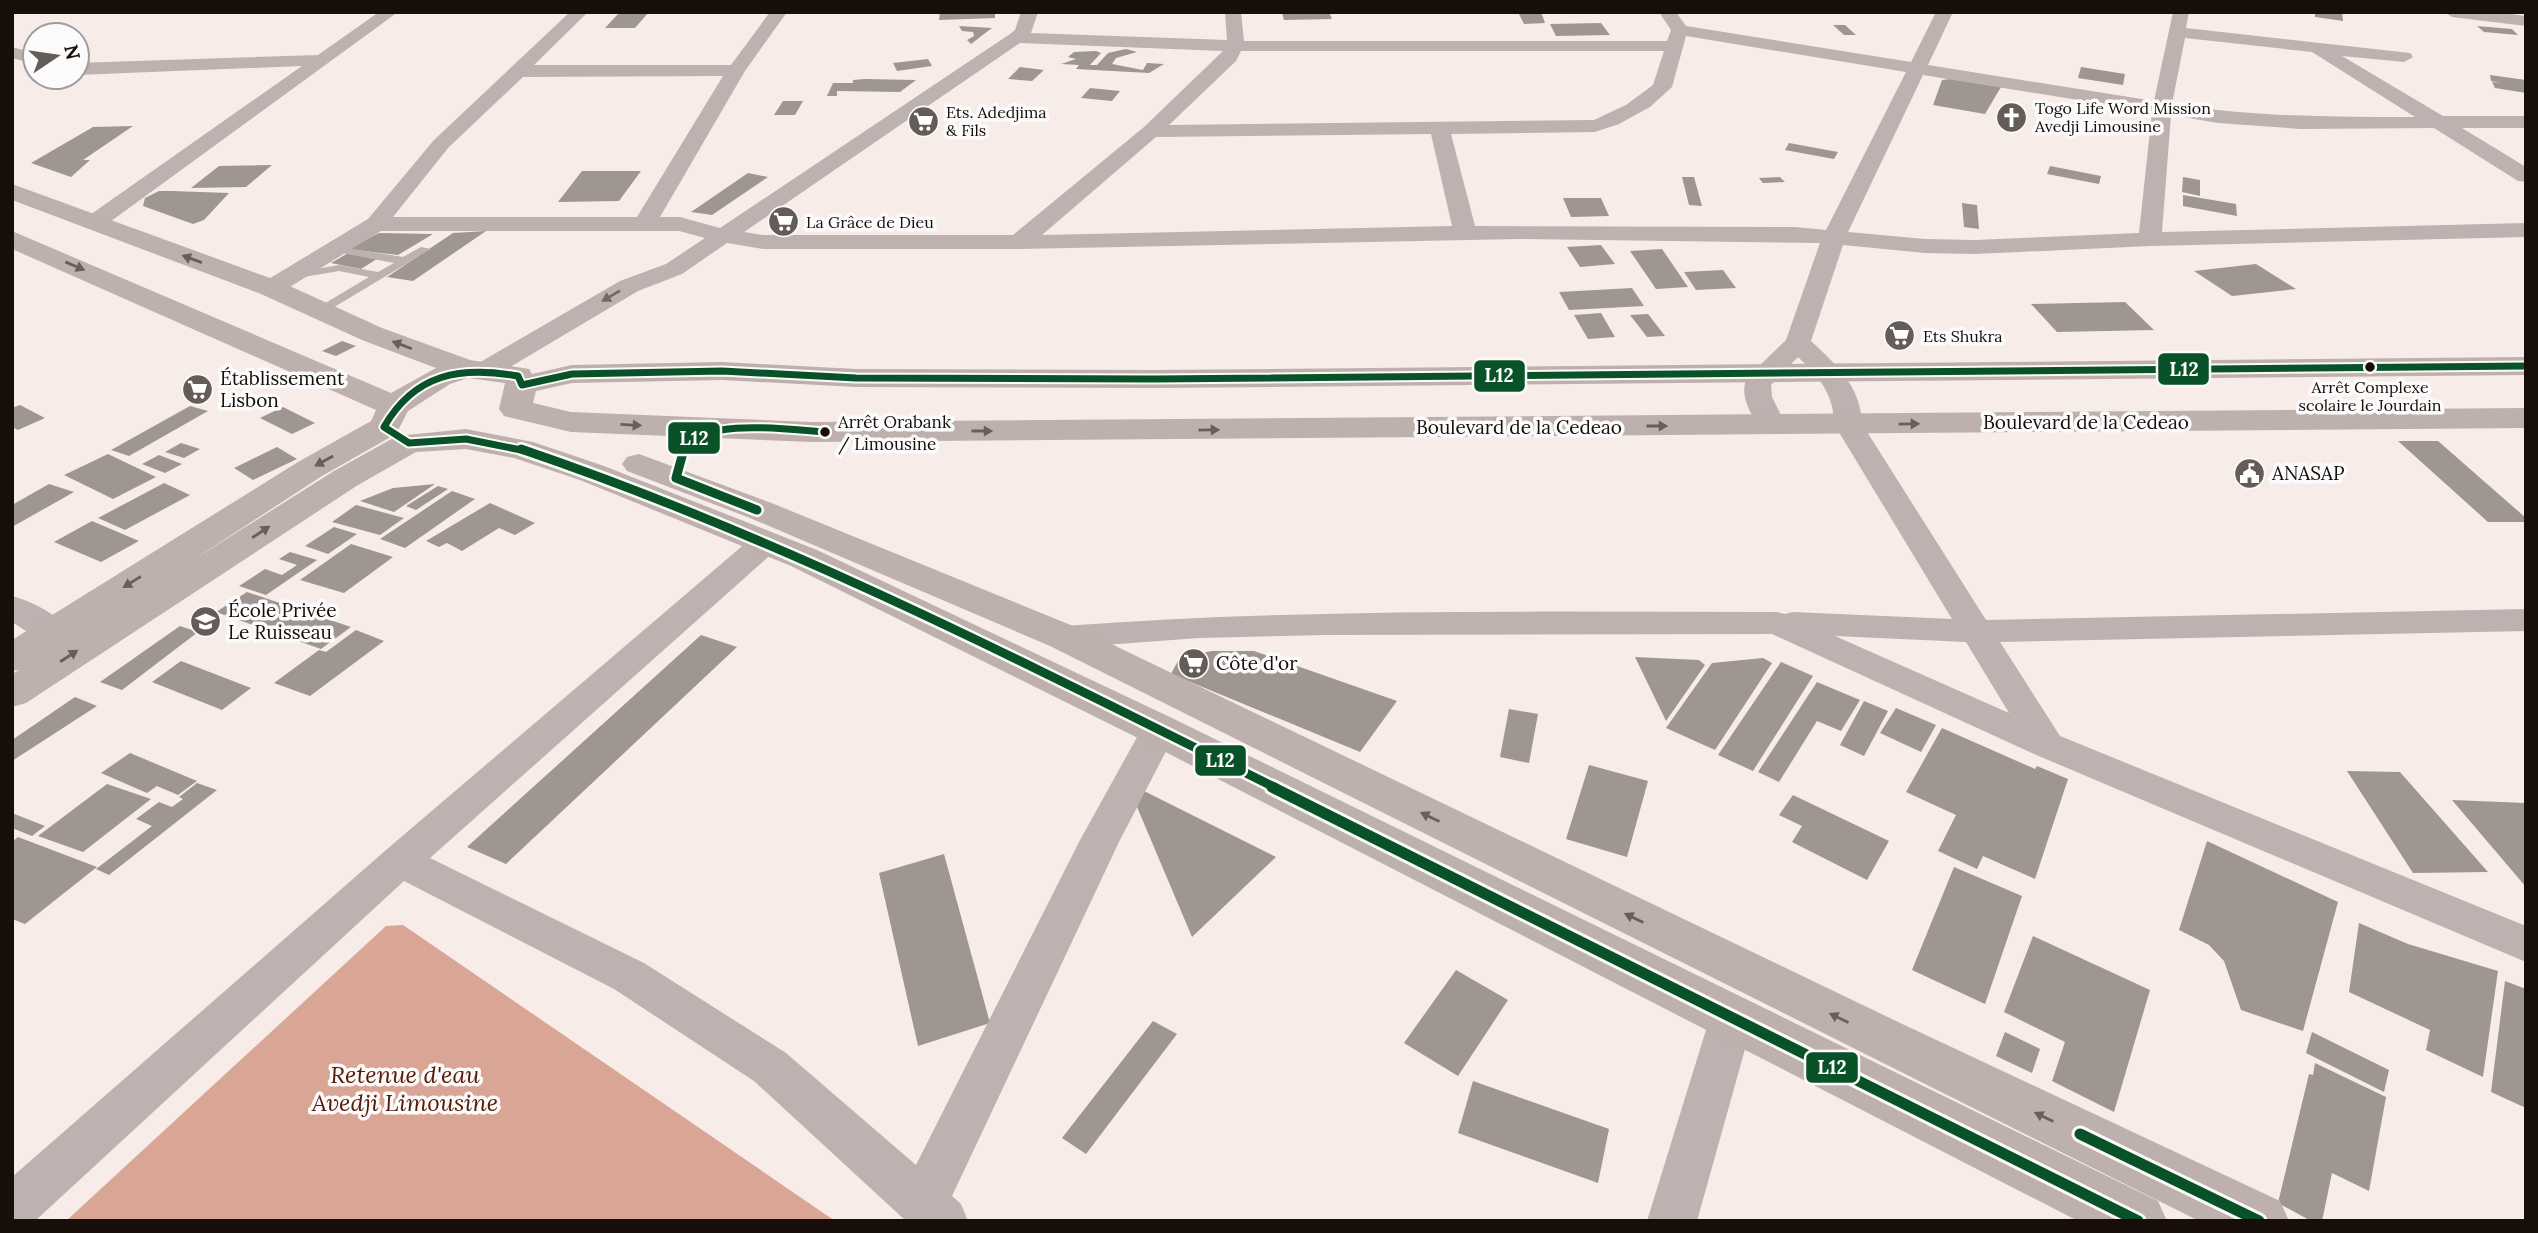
<svg xmlns="http://www.w3.org/2000/svg" width="2538" height="1233" font-family="Lora,serif">
  <style>
    .water { fill: #d9a595 }
    .building { fill: #9f9591 }
    .lines { fill: none; stroke-linecap: round; stroke-linejoin: round }
    .service { fill: #bdb2af; fill-rule: evenodd }
    .minor { fill: #bdb2af; fill-rule: evenodd }
    .secondary { fill: #beb0ac; fill-rule: evenodd }
    .bus-1-far2-casing { stroke: #fbfbfb; stroke-width: 11 }
    .bus-1-far1-casing { stroke: #fbfbfb; stroke-width: 14 }
    .bus-1-casing { stroke: #fbfbfb; stroke-width: 17 }
    .bus-1-far2 { stroke: #095228; stroke-width: 7 }
    .bus-1-far1 { stroke: #095228; stroke-width: 9 }
    .bus-1 { stroke: #095228; stroke-width: 11 }
    .oneway { fill: #6a5e5a }
    .oneway2 { fill: #726864 }
    .bus-dot { fill: #170d09; stroke: #fbfbfb; stroke-width: 2.5 }
    .labels { text-anchor: middle; dominant-baseline: central; stroke-width: 7; stroke-linejoin: round; paint-order: stroke }
    .far-poi-label { font-size: 16px; fill: #170d09; stroke: #fbfbfb; text-anchor: start }
    .far-bus-label { font-size: 16px; fill: #170d09; stroke: #fbfbfb }
    .bus-label { font-size: 17px; fill: #170d09; stroke: #fbfbfb; text-anchor: start }
    .poi-label { font-size: 19px; fill: #170d09; stroke: #fbfbfb; text-anchor: start }
    .street-label { font-size: 19px; fill: #170d09; stroke: #fbfbfb }
    .near-water-label { font-size: 24px; font-style: italic; fill: #5a1b06; stroke: #fbfbfb }
    .line-badge { stroke: #fbfbfb; stroke-width: 2.5 }
    .badge-label { font-size: 19px; text-anchor: middle; font-weight: bold; fill: #fff }
  </style>
  <rect width="100%" height="100%" fill="#f7ece8"/>
  <!-- water -->
  <path class="water" d="M 403,925 L 835,1221 L 66,1221 L 386,926 Z"/>
  <!-- building -->
  <path class="building" d="M 620,12 L 649,12 L 635,28 L 605,28 Z
    M 940,12 L 995,12 L 995,18 L 939,20 Z
    M 1318,12 L 1329,12 L 1332,19 L 1284,20 L 1282,13 Z
    M 1518,12 L 1541,12 L 1545,23 L 1524,24 Z
    M 2315,12 L 2342,12 L 2343,21 L 2315,17 Z
    M 1601,23 L 1610,35 L 1556,36 L 1550,24 Z
    M 1833,25 L 1845,25 L 1856,35 L 1844,35 Z
    M 959,26 L 992,28 L 971,44 L 967,40 L 974,36 L 973,32 L 962,31 Z
    M 2477,26 L 2512,29 L 2518,35 L 2484,32 Z
    M 1126,49 L 1137,52 L 1116,58 L 1112,64 L 1143,70 L 1147,63 L 1164,64 L 1149,73 L 1076,69 L 1079,65 L 1061,64 L 1076,59 L 1068,57 L 1074,52 L 1096,51 L 1101,53 L 1090,65 L 1097,65 L 1108,53 Z
    M 928,59 L 932,66 L 897,71 L 893,63 Z
    M 1020,67 L 1044,70 L 1032,81 L 1008,79 Z
    M 2081,67 L 2125,74 L 2123,85 L 2078,78 Z
    M 2490,75 L 2526,80 L 2526,93 L 2495,88 L 2492,82 L 2500,83 L 2491,81 Z
    M 1950,79 L 2001,87 L 1985,114 L 1933,105 L 1942,80 Z
    M 853,80 L 865,79 L 916,80 L 900,92 L 837,91 L 837,96 L 827,96 L 833,83 L 853,83 Z
    M 1090,88 L 1120,91 L 1112,101 L 1081,98 Z
    M 783,101 L 803,101 L 795,115 L 774,115 Z
    M 133,126 L 83,160 L 90,160 L 71,177 L 31,163 L 93,127 Z
    M 1789,143 L 1838,152 L 1834,159 L 1785,150 Z
    M 272,165 L 246,187 L 191,188 L 219,166 Z
    M 2050,166 L 2101,176 L 2099,184 L 2047,174 Z
    M 582,171 L 641,171 L 619,201 L 558,202 Z
    M 748,173 L 768,177 L 712,215 L 691,212 Z
    M 1682,177 L 1694,177 L 1702,206 L 1689,205 Z
    M 1780,177 L 1785,182 L 1763,183 L 1759,178 Z
    M 2183,177 L 2200,180 L 2200,196 L 2182,192 Z
    M 159,191 L 172,191 L 229,193 L 204,220 L 193,224 L 143,206 L 145,198 Z
    M 2183,195 L 2236,204 L 2237,216 L 2183,206 Z
    M 1563,198 L 1601,198 L 1609,216 L 1571,217 Z
    M 1962,203 L 1977,205 L 1979,229 L 1964,227 Z
    M 486,231 L 413,281 L 387,277 L 453,233 Z
    M 379,233 L 433,234 L 398,255 L 347,249 Z
    M 1601,245 L 1615,264 L 1580,267 L 1567,247 Z
    M 1662,249 L 1688,287 L 1656,289 L 1630,251 Z
    M 350,252 L 380,257 L 361,269 L 331,263 Z
    M 2256,264 L 2296,289 L 2232,296 L 2194,271 Z
    M 1723,270 L 1736,288 L 1696,290 L 1684,272 Z
    M 1632,288 L 1644,306 L 1569,310 L 1559,292 Z
    M 2125,302 L 2154,330 L 2057,332 L 2031,304 Z
    M 1601,313 L 1615,337 L 1588,339 L 1574,315 Z
    M 1648,314 L 1665,336 L 1647,337 L 1630,315 Z
    M 342,341 L 356,346 L 336,356 L 322,351 Z
    M 20,405 L 45,418 L 18,430 L 12,427 L 12,408 Z
    M 190,406 L 208,411 L 129,456 L 111,450 Z
    M 283,407 L 315,423 L 292,434 L 260,418 Z
    M 2398,441 L 2438,441 L 2526,518 L 2526,522 L 2488,522 Z
    M 181,443 L 200,449 L 184,458 L 165,452 Z
    M 277,447 L 297,459 L 253,480 L 234,468 Z
    M 108,454 L 156,477 L 113,499 L 64,475 Z
    M 159,455 L 182,464 L 165,473 L 142,464 Z
    M 164,483 L 190,495 L 125,530 L 98,518 Z
    M 49,484 L 74,492 L 12,527 L 12,505 Z
    M 435,484 L 394,512 L 360,501 L 393,488 Z
    M 438,486 L 448,489 L 416,510 L 406,506 Z
    M 452,491 L 475,499 L 405,548 L 380,539 Z
    M 490,503 L 535,523 L 515,535 L 499,528 L 462,551 L 447,543 L 439,547 L 426,541 Z
    M 356,505 L 404,518 L 380,535 L 332,522 Z
    M 92,521 L 139,541 L 101,562 L 54,542 Z
    M 334,527 L 357,534 L 328,554 L 305,546 Z
    M 351,544 L 393,557 L 344,593 L 300,580 Z
    M 290,552 L 317,560 L 266,595 L 239,586 L 265,569 L 282,575 L 297,565 L 279,559 Z
    M 247,592 L 351,627 L 321,649 L 216,612 Z
    M 180,626 L 198,632 L 122,690 L 100,682 Z
    M 356,630 L 384,641 L 310,696 L 274,683 L 319,650 L 326,652 Z
    M 701,635 L 737,647 L 506,864 L 467,847 Z
    M 1212,651 L 1254,651 L 1397,701 L 1360,752 L 1171,674 L 1180,657 Z
    M 1635,657 L 1699,660 L 1705,665 L 1666,721 Z
    M 1763,658 L 1772,663 L 1715,750 L 1666,728 L 1712,663 Z
    M 181,661 L 251,688 L 222,710 L 152,682 Z
    M 1781,662 L 1813,676 L 1753,771 L 1718,755 Z
    M 1817,682 L 1860,700 L 1841,731 L 1817,721 L 1779,782 L 1758,772 Z
    M 75,697 L 97,706 L 12,761 L 12,740 Z
    M 1864,701 L 1888,711 L 1864,756 L 1840,745 Z
    M 1896,708 L 1936,725 L 1921,752 L 1880,733 Z
    M 1509,709 L 1538,714 L 1529,763 L 1500,757 Z
    M 1942,728 L 2035,769 L 2037,766 L 2068,779 L 2035,879 L 1983,856 L 1977,869 L 1938,851 L 1956,815 L 1906,792 Z
    M 130,753 L 197,781 L 178,795 L 157,786 L 147,793 L 101,773 Z
    M 1589,765 L 1648,781 L 1627,857 L 1566,839 Z
    M 2347,771 L 2400,772 L 2488,872 L 2413,873 Z
    M 197,783 L 217,790 L 109,875 L 96,869 L 152,826 L 136,819 L 159,802 L 172,807 L 183,799 L 179,797 Z
    M 107,784 L 151,799 L 83,852 L 38,836 Z
    M 1132,785 L 1276,857 L 1192,937 L 1129,788 Z
    M 1793,795 L 1889,841 L 1867,880 L 1792,842 L 1802,826 L 1779,815 Z
    M 2452,800 L 2526,803 L 2526,887 Z
    M 12,813 L 45,826 L 32,836 L 12,828 Z
    M 18,837 L 97,867 L 25,924 L 12,919 L 12,842 Z
    M 2207,841 L 2338,902 L 2303,1031 L 2241,1010 L 2224,961 L 2209,945 L 2179,930 Z
    M 944,854 L 990,1023 L 918,1046 L 879,873 Z
    M 1954,867 L 2022,896 L 1985,1004 L 1912,970 Z
    M 2359,923 L 2408,944 L 2498,971 L 2483,1077 L 2426,1050 L 2430,1030 L 2349,992 Z
    M 2033,936 L 2150,990 L 2114,1112 L 2052,1081 L 2065,1042 L 2004,1012 Z
    M 1456,970 L 1508,1000 L 1458,1076 L 1404,1043 Z
    M 2505,981 L 2526,989 L 2526,1108 L 2491,1092 Z
    M 1153,1021 L 1177,1034 L 1086,1154 L 1062,1138 Z
    M 2005,1032 L 2040,1049 L 2032,1073 L 1996,1056 Z
    M 2312,1032 L 2389,1070 L 2384,1092 L 2306,1053 Z
    M 2315,1063 L 2386,1097 L 2369,1191 L 2332,1173 L 2322,1221 L 2311,1221 L 2278,1203 L 2309,1074 L 2313,1075 Z
    M 1473,1081 L 1609,1129 L 1598,1183 L 1458,1133 Z"/>
  <g class="lines">
    <!-- service -->
    <path class="service" d="M 335,246 L 403,257 L 421,247 L 431,249 L 321,315 L 317,314 L 317,308 L 369,277 L 339,271 L 292,279 L 286,276 L 288,274 L 339,265 L 378,272 L 394,263 L 331,251 L 329,249 Z"/>
    <!-- minor -->
    <path class="minor" d="M 379,12 L 398,12 L 103,227 L 87,227 L 84,222 L 87,217 L 302,66 L 77,75 L 77,63 L 318,55 Z
      M 570,12 L 588,12 L 534,65 L 731,65 L 770,12 L 787,12 L 745,71 L 660,217 L 680,217 L 720,228 L 1010,34 L 1015,30 L 1021,12 L 1038,12 L 1031,33 L 1227,40 L 1225,12 L 1241,12 L 1244,41 L 1667,41 L 1671,30 L 1659,12 L 1676,12 L 1686,26 L 1911,62 L 1936,12 L 1953,12 L 1928,65 L 2154,101 L 2173,12 L 2189,12 L 2186,28 L 2410,53 L 2413,57 L 2404,62 L 2342,56 L 2443,116 L 2526,116 L 2526,128 L 2462,128 L 2526,167 L 2526,182 L 2518,181 L 2434,128 L 2300,129 L 2218,123 L 2171,115 L 2162,232 L 2526,223 L 2526,237 L 2150,246 L 1975,254 L 1925,253 L 1843,245 L 1811,341 C 1837,365 1861,387 1862,424 L 1986,620 L 2526,609 L 2526,631 L 2000,642 L 2060,736 L 2526,926 L 2526,962 L 2034,754 L 1772,634 L 1323,635 L 1199,638 L 1064,648 L 1052,645 L 1047,637 L 1052,629 L 1064,626 C 1301,608 1539,612 1777,612 L 1785,614 L 1793,612 L 1952,619 L 1834,424 C 1834,394 1819,377 1798,357 L 1771,385 L 1772,397 L 1786,425 L 1782,431 L 1772,433 L 1762,431 C 1752,417 1737,393 1748,377 L 1786,340 L 1820,243 L 1518,239 L 1019,249 L 763,249 L 727,243 L 682,274 L 638,291 L 495,376 L 486,378 L 477,376 L 473,370 L 477,364 L 620,281 L 666,264 L 705,238 L 679,231 L 381,231 L 280,293 L 271,295 L 262,293 L 259,288 L 262,283 L 368,219 L 434,140 ZM 1686,36 L 1906,72 L 1826,230 L 1795,227 L 1475,226 L 1451,134 L 1595,132 L 1619,124 L 1650,107 L 1672,87 ZM 2185,38 L 2312,52 L 2415,117 C 2334,117 2253,117 2172,104 ZM 1020,43 L 1223,51 L 1144,127 L 1013,235 L 763,235 L 744,232 ZM 1241,51 L 1664,51 L 1653,85 L 1626,105 L 1594,120 L 1169,125 L 1236,61 ZM 1923,75 L 2152,112 L 2139,233 L 1975,240 L 1925,239 L 1848,232 ZM 723,76 L 637,217 L 393,217 L 448,148 L 523,77 ZM 1431,134 L 1452,226 L 1042,235 L 1156,137 ZM 1835,636 L 1966,642 L 2009,713 Z
      M 2444,12 L 2496,12 L 2526,16 L 2526,26 L 2452,17 Z
      M 12,47 L 35,53 L 35,64 L 12,58 Z
      M 765,533 L 776,536 L 781,543 L 776,550 L 430,858 L 644,963 L 786,1053 L 916,1165 L 1079,842 L 1141,730 L 1146,721 L 1159,717 L 1172,721 L 1177,730 L 1119,842 L 952,1196 L 961,1204 L 968,1221 L 906,1221 L 754,1081 L 614,989 L 404,881 L 35,1221 L 12,1221 L 12,1177 L 386,850 L 754,536 Z
      M 12,596 C 31,601 60,615 70,632 L 65,640 C 44,646 30,633 12,622 Z
      M 1732,998 L 1748,1003 L 1754,1017 L 1697,1221 L 1647,1221 L 1710,1017 L 1716,1003 Z"/>
    <!-- secondary -->
    <path class="secondary" d="M 12,184 L 281,282 L 382,328 L 470,360 L 529,369 L 532,374 L 572,365 L 722,362 L 856,369 L 1154,370 L 2526,357 L 2526,375 L 1154,388 L 856,387 L 722,380 L 572,383 L 536,391 L 533,403 L 571,412 L 812,422 L 2526,408 L 2526,428 L 812,442 L 571,432 L 504,416 L 499,409 L 505,383 L 468,378 L 450,384 L 408,411 L 396,434 L 322,476 L 190,562 L 334,471 L 397,436 L 466,429 L 533,442 L 604,466 L 817,550 L 1174,719 L 2158,1201 L 2167,1221 L 2078,1221 L 1144,741 L 791,566 L 580,480 L 514,458 L 466,449 L 416,452 L 358,485 L 26,703 L 12,707 L 12,674 L 19,670 L 12,671 L 12,640 L 298,462 L 371,421 L 376,410 L 12,249 L 12,231 L 391,393 L 436,368 L 362,340 L 261,294 L 12,200 Z
      M 639,454 L 774,504 L 1078,628 L 1896,1021 L 2280,1201 L 2289,1221 L 2199,1221 L 1050,646 L 750,518 L 627,471 L 622,464 L 627,457 Z"/>
    <defs>
      <path id="bus-1-far2" d="M 526,451 L 466,439 L 409,443 L 384,427 C 415,373 461,366 518,376 L 522,385 L 572,374 L 722,371 L 856,378 L 1154,379 L 2526,366
        M 683,451 C 703,416 790,430 825,432"/>
      <path id="bus-1-far1" d="M 521,449 C 783,538 1029,665 1276,788
        M 684,449 L 676,478 L 757,510"/>
      <path id="bus-1" d="M 1272,787 L 2138,1221
        M 2080,1134 L 2259,1221"/>
    </defs>
    <!-- bus-1-far2 casing -->
    <use href="#bus-1-far2" class="bus-1-far2-casing"/>
    <!-- bus-1-far1 casing -->
    <use href="#bus-1-far1" class="bus-1-far1-casing"/>
    <!-- bus-1 casing -->
    <use href="#bus-1" class="bus-1-casing"/>
    <!-- bus-1-far2 -->
    <use href="#bus-1-far2" class="bus-1-far2"/>
    <!-- bus-1-far1 -->
    <use href="#bus-1-far1" class="bus-1-far1"/>
    <!-- bus-1 -->
    <use href="#bus-1" class="bus-1"/>
  </g>
  <!-- one-way arrows -->
  <defs><path id="oneway-solid" d="M-6-.8H1V-3.2L6.5 0L1 3.2V.8H-6Z" transform="scale(1.75)"/></defs>
  <g class="oneway">
    <use href="#oneway-solid" transform="translate(192 259) rotate(-160)"/>
    <use href="#oneway-solid" transform="translate(75 266) rotate(23)"/>
    <use href="#oneway-solid" transform="translate(402 345) rotate(-159)"/>
    <use href="#oneway-solid" transform="translate(1909 424) rotate(-1)"/>
    <use href="#oneway-solid" transform="translate(631 425) rotate(3)"/>
    <use href="#oneway-solid" transform="translate(1657 426)"/>
    <use href="#oneway-solid" transform="translate(1209 430) rotate(-1)"/>
    <use href="#oneway-solid" transform="translate(982 431)"/>
    <use href="#oneway-solid" transform="translate(324 461) rotate(151)"/>
    <use href="#oneway-solid" transform="translate(261 532) rotate(-33)"/>
    <use href="#oneway-solid" transform="translate(132 582) rotate(148)"/>
    <use href="#oneway-solid" transform="translate(69 656) rotate(-33)"/>
    <use href="#oneway-solid" transform="translate(1430 817) rotate(-154)"/>
    <use href="#oneway-solid" transform="translate(1634 918) rotate(-154)"/>
    <use href="#oneway-solid" transform="translate(1839 1018) rotate(-154)"/>
    <use href="#oneway-solid" transform="translate(2044 1117) rotate(-154)"/>
  </g>
  <use class="oneway2" href="#oneway-solid" transform="translate(611 296) rotate(149)"/>
  <!-- icons -->
  <defs>
    <symbol id="church-disc" viewBox="-11 -11 22 22"><circle r="9.5" fill="#655b57" stroke="#fbfbfb"/><path d="M-1.2-6h2.4v3.5h3.3v2.4h-3.3V6h-2.4V-.1h-3.3v-2.4h3.3Z" fill="#fff"/></symbol>
    <symbol id="supermarket-disc" viewBox="-11 -11 22 22"><circle r="9.5" fill="#655b57" stroke="#fbfbfb"/><path d="M-6-5.5h2.5l.6 2H6L4.5 2H-2.5L-4.4-4H-6ZM-1.5 3.2a1.3 1.3 0 1 0 .1 0ZM3 3.2a1.3 1.3 0 1 0 .1 0Z" fill="#fff"/></symbol>
    <symbol id="civic-disc" viewBox="-11 -11 22 22"><circle r="9.5" fill="#655b57" stroke="#fbfbfb"/><path d="M-.6-6.5H3V-4.5H.6V-3L4-1V1h2V6H-6V1h2V-1L-.6-3ZM-1.2 2.5V6h2.4V2.5Z" fill="#fff"/></symbol>
    <symbol id="school-disc" viewBox="-11 -11 22 22"><circle r="9.5" fill="#655b57" stroke="#fbfbfb"/><path d="M0-5L7-2L0 1L-7-2ZM-4 1L0 2.5L4 1V4Q0 6-4 4Z" fill="#fff"/></symbol>
  </defs>
  <g fill-rule="evenodd">
    <use href="#church-disc" x="1994" y="100" width="35" height="35"/>
    <use href="#supermarket-disc" x="906" y="104" width="35" height="35"/>
    <use href="#supermarket-disc" x="766" y="204" width="35" height="35"/>
    <use href="#supermarket-disc" x="1882" y="318" width="35" height="35"/>
    <use href="#supermarket-disc" x="180" y="372" width="35" height="35"/>
    <use href="#civic-disc" x="2232" y="456" width="35" height="35"/>
    <use href="#school-disc" x="188" y="604" width="35" height="35"/>
    <use href="#supermarket-disc" x="1176" y="646" width="35" height="35"/>
  </g>
  <!-- markers -->
  <g class="bus-dot">
    <circle cx="2370" cy="367" r="6"/>
    <circle cx="825" cy="432" r="6"/>
  </g>
  <g class="labels">
    <!-- far-poi labels -->
    <g class="far-poi-label">
      <text x="2035" y="108">Togo Life Word Mission<tspan x="2035" dy="18">Avedji Limousine</tspan></text>
      <text x="946" y="112">Ets. Adedjima<tspan x="946" dy="18">&amp; Fils</tspan></text>
      <text x="806" y="222">La Grâce de Dieu</text>
      <text x="1923" y="336">Ets Shukra</text>
    </g>
    <!-- far-bus labels -->
    <g class="far-bus-label">
      <text x="2370" y="387">Arrêt Complexe<tspan x="2370" dy="18">scolaire le Jourdain</tspan></text>
    </g>
    <!-- bus labels -->
    <g class="bus-label">
      <text x="838" y="422">Arrêt Orabank<tspan x="838" dy="22">/ Limousine</tspan></text>
    </g>
    <!-- poi labels -->
    <g class="poi-label">
      <text x="220" y="378">Établissement<tspan x="220" dy="22">Lisbon</tspan></text>
      <text x="2272" y="473">ANASAP</text>
      <text x="228" y="610">École Privée<tspan x="228" dy="22">Le Ruisseau</tspan></text>
      <text x="1216" y="663">Côte d'or</text>
    </g>
    <!-- street labels -->
    <g class="street-label">
      <text x="2086" y="422">Boulevard de la Cedeao</text>
      <text x="1519" y="427">Boulevard de la Cedeao</text>
    </g>
    <!-- near-water labels -->
    <g class="near-water-label">
      <text x="405" y="1074">Retenue d'eau<tspan x="405" dy="28">Avedji Limousine</tspan></text>
    </g>
  </g>
  <g class="line-badge">
    <rect x="2157" y="352" width="53" height="34" rx="7" fill="#095228"/>
    <rect x="1473" y="359" width="53" height="34" rx="7" fill="#095228"/>
    <rect x="667" y="421" width="54" height="34" rx="7" fill="#095228"/>
    <rect x="1194" y="744" width="53" height="33" rx="7" fill="#095228"/>
    <rect x="1805" y="1051" width="54" height="33" rx="7" fill="#095228"/>
  </g>
  <g class="badge-label">
    <text x="2184" y="376">L12</text>
    <text x="1499" y="382">L12</text>
    <text x="694" y="445">L12</text>
    <text x="1220" y="767">L12</text>
    <text x="1832" y="1074">L12</text>
  </g>
  <!-- border -->
  <rect width="2538" height="1233" fill="none" stroke="#170d09" stroke-width="28"/>
  <!-- north arrow -->
  <g transform="translate(56 56) rotate(77)"><circle r="33" fill="#fbfbfb" stroke="#a09c9a" stroke-width="2"/>
  <path d="M0-5L12 26L0 18L-12 26Z" fill="#655b57"/>
  <text y="-10" font-size="19" font-weight="bold" text-anchor="middle" fill="#170d09">N</text>
  </g>
</svg>
